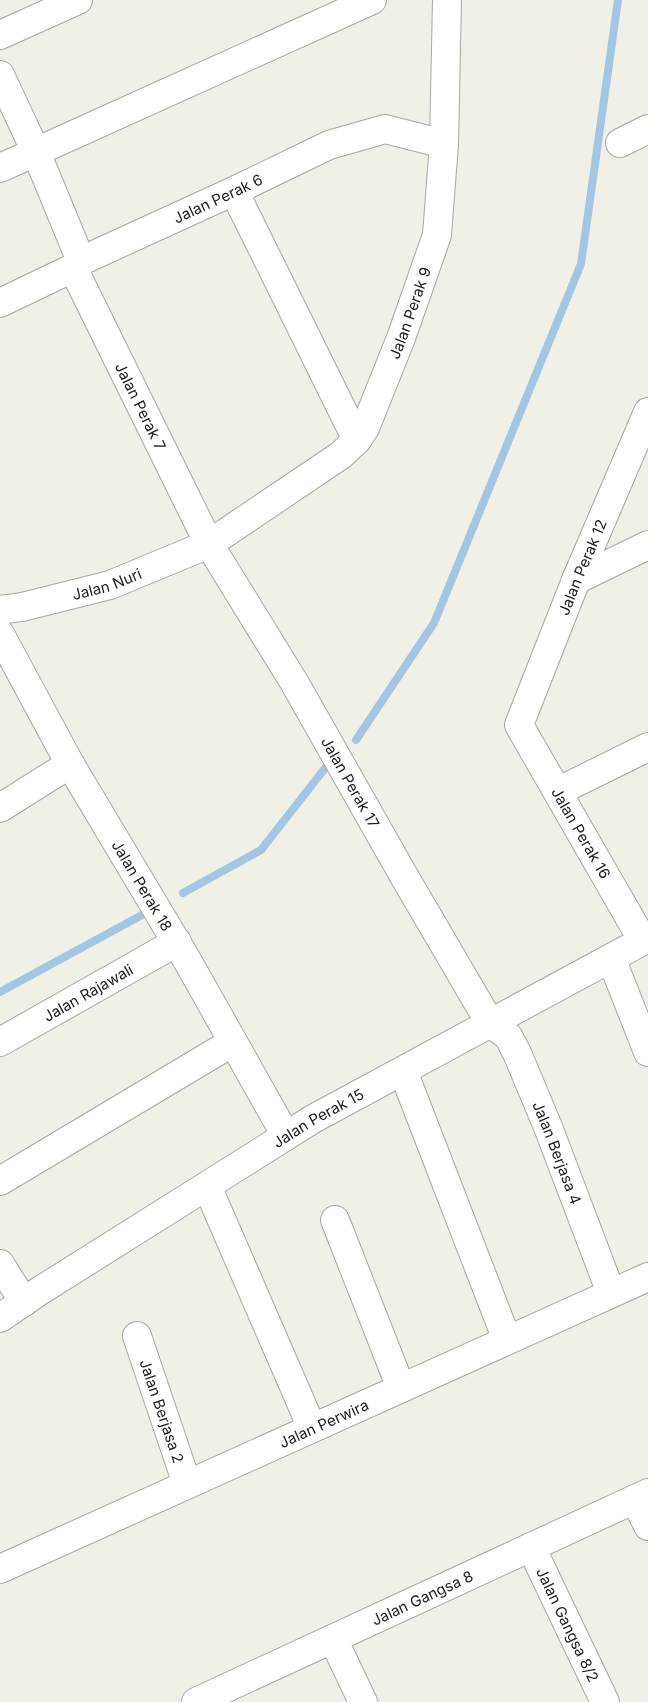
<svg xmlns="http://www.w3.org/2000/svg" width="648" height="1702" font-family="Inter,sans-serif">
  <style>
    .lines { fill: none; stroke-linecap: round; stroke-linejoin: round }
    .stream { stroke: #a3c6e2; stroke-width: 8 }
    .minor-casing { stroke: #a7a7a7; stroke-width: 30 }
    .minor { stroke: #fff; stroke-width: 28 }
    .labels { text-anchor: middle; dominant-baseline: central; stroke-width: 5; stroke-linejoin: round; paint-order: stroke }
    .street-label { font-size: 15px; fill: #202020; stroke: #fff }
  </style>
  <rect width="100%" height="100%" fill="#f1f0e6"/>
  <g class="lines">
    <!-- stream -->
    <path class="stream" d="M 356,740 L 434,623 L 581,264 L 618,0
      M 183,893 L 261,850 L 326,767
      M 0,992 L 142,915"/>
    <defs>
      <g id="minor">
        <path d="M 0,35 L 78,0"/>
        <path d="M 0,75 L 36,152 L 81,261"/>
        <path d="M 620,143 L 648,129"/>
        <path d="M 0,168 L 372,0"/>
        <path d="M 234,191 L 357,440"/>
        <path id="s1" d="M 73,268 L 209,544 L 294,682 L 404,876 L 490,1023 L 508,1036 L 517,1053 L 548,1127 L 611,1293"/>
        <path id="s2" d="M 0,303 L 73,268 L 81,261 L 234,191 L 329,145 L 385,129 L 444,144"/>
        <path d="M 576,580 L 648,545"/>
        <path id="s3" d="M 0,610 L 22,607 L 110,585 L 209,544 L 341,455 L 357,440 L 365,428 L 401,338 L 437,235 L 444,144 L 447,0"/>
        <path id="s4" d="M 0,634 L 70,764 L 187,960 L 286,1136"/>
        <path d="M 559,794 L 565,788 L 648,747"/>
        <path d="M 0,808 L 70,764"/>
        <path id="s5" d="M 643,941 L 519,725 L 576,580 L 648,412"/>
        <path d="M 611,958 L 648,1052"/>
        <path id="s6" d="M 0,1042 L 177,942"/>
        <path d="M 403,1071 L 507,1340"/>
        <path d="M 0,1181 L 233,1042"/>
        <path d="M 207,1186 L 312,1428"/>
        <path d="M 335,1220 L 401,1388"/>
        <path d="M 0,1264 L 24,1302"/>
        <path id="s7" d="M 0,1318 L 38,1292 L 313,1119 L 648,938"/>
        <path id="s8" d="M 137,1336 L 187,1484"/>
        <path d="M 635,1499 L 648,1526"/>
        <path id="s9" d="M 531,1547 L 605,1702"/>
        <path id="s10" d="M 0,1569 L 648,1277"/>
        <path d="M 333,1639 L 363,1702"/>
        <path id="s11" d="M 196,1702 L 648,1493"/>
      </g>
    </defs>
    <!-- minor casing -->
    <use href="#minor" class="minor-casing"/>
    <!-- minor -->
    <use href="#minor" class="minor"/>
  </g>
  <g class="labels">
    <!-- street labels -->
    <g class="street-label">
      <text stroke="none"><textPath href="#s2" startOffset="242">Jalan Perak 6</textPath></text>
      <text stroke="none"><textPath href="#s3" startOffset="539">Jalan Perak 9</textPath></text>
      <text stroke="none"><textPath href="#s1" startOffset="154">Jalan Perak 7</textPath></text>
      <text stroke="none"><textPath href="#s5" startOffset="419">Jalan Perak 12</textPath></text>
      <text stroke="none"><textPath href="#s3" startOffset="110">Jalan Nuri</textPath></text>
      <text stroke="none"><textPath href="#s1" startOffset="585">Jalan Perak 17</textPath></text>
      <text transform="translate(581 833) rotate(60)">Jalan Perak 16</text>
      <text stroke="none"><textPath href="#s4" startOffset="289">Jalan Perak 18</textPath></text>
      <text stroke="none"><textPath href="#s6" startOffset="101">Jalan Rajawali</textPath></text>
      <text stroke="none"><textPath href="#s7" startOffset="376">Jalan Perak 15</textPath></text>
      <text stroke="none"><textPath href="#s1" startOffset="1012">Jalan Berjasa 4</textPath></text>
      <text stroke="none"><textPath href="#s8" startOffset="79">Jalan Berjasa 2</textPath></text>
      <text stroke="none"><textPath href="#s10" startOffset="355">Jalan Perwira</textPath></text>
      <text stroke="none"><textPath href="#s11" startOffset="249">Jalan Gangsa 8</textPath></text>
      <text stroke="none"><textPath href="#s9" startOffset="86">Jalan Gangsa 8/2</textPath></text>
    </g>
  </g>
</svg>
